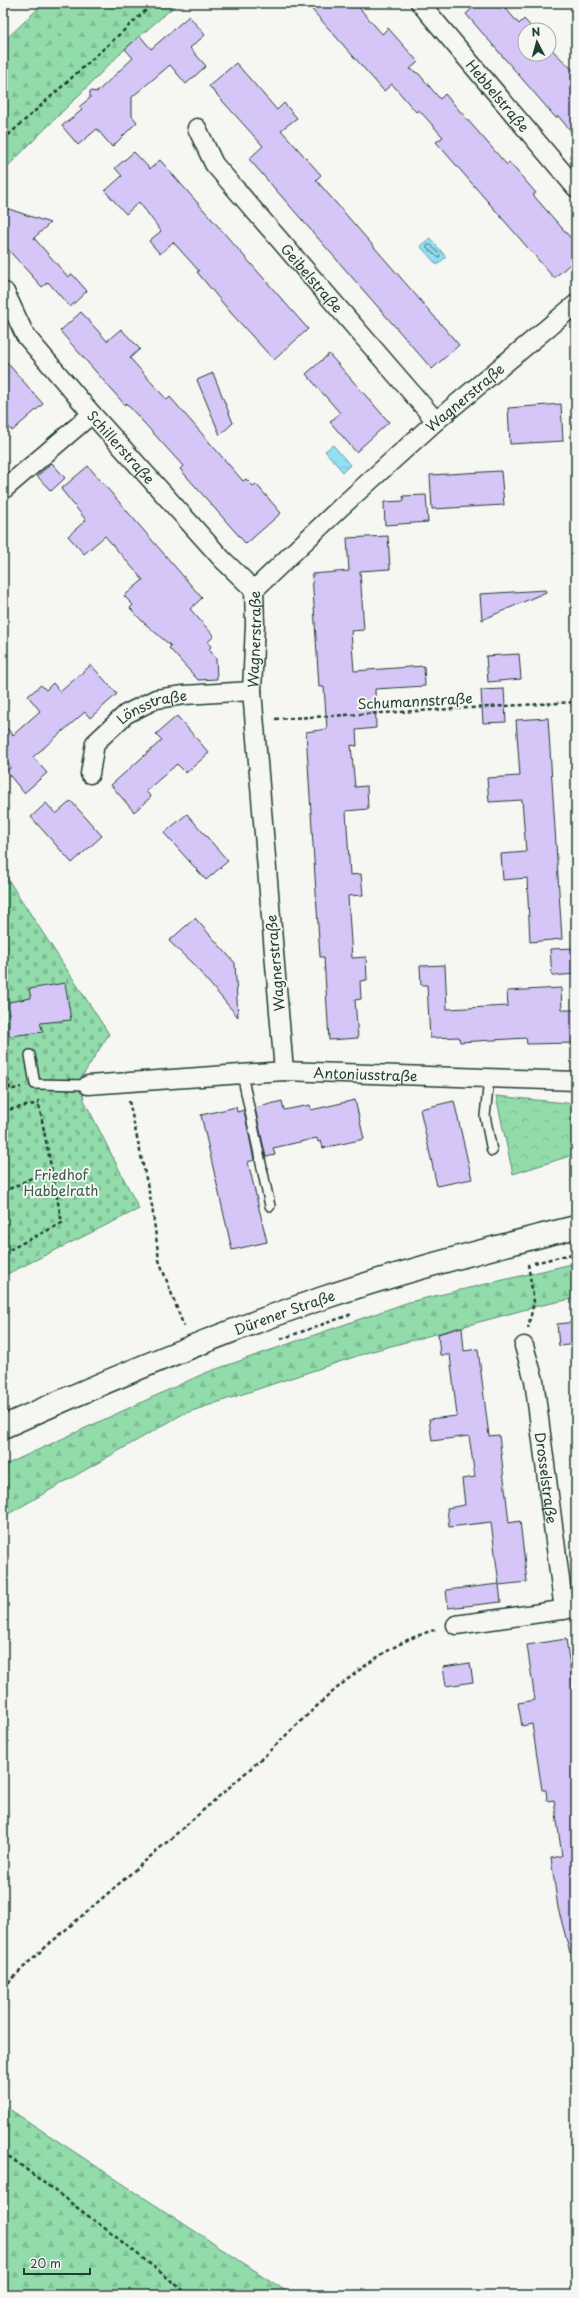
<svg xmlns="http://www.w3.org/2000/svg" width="579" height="2298" font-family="'Playpen Sans',sans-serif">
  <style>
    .forest { fill: url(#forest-firs); stroke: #588c70 }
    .cemetery { fill: url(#cemetery-stones); stroke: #588c70 }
    .park { fill: url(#park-crowns); stroke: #588c70 }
    .water { fill: url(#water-ripples); stroke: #649ea7 }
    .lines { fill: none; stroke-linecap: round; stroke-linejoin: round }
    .shore { stroke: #4d7d80; stroke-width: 1 }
    .building { fill: #d5c6f7; stroke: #1f3d34 }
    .service-casing { stroke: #1f3d34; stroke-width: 12 }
    .minor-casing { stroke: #1f3d34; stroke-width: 21 }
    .secondary-casing { stroke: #1f3d34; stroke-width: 25 }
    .path { stroke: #1f3d34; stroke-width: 2.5; stroke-dasharray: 4 3; stroke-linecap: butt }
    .service { stroke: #f6f6f2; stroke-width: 9 }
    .minor { stroke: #f6f6f2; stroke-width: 18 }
    .secondary { stroke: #f6f6f2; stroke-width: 22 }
    .labels { text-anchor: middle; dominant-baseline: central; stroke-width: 4; stroke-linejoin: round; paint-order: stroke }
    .street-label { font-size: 14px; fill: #1f3d34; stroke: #f6f6f2 }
    .park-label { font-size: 14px; fill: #365d4c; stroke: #f6f6f2 }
  </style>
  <defs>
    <pattern id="forest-firs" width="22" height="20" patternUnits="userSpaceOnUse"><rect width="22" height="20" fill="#92dbab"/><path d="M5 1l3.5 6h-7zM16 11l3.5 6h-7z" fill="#7dbd94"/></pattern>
    <pattern id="cemetery-stones" width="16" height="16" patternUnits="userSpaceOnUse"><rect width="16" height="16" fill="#92dbab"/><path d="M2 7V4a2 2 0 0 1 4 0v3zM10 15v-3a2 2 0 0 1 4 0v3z" fill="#7dbd94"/></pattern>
    <pattern id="park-crowns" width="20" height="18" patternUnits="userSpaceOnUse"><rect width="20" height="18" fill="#92dbab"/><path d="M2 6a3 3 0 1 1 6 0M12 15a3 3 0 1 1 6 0" fill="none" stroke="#7dbd94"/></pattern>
    <pattern id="water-ripples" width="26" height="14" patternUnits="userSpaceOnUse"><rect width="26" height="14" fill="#92def3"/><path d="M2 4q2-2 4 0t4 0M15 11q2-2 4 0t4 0" fill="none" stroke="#7dbfd1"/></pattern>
  </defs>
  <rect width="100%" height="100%" fill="#f6f6f2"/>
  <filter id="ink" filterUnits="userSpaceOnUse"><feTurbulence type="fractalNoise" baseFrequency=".025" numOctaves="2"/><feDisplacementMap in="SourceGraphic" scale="8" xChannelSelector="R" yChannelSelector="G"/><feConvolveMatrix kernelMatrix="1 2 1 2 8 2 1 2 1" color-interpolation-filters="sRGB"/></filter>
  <g filter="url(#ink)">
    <!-- forest -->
    <path class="forest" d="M 44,3 L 178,3 L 125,49 L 3,171 L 3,42 Z
      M 576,1263 L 576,1298 L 538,1306 L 369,1352 L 183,1414 L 3,1517 L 3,1466 L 205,1373 L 409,1302 Z
      M 3,2105 L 292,2295 L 3,2295 Z"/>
    <!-- cemetery -->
    <path class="cemetery" d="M 3,872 L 109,1034 L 81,1078 L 84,1100 L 139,1209 L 3,1276 Z"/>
    <!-- park -->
    <path class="park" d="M 496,1096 L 576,1104 L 576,1154 L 513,1174 Z"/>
    <!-- water -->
    <path class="water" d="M 430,238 L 446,257 L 437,265 L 420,246 Z
      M 333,445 L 350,465 L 343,472 L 325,451 Z"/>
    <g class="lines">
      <!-- shore -->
      <path class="shore" d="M 428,245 L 431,245 L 440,255 L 439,258 L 427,248 Z"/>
    </g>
    <!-- building -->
    <path class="building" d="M 306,3 L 355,3 L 382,34 L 388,28 L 418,62 L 410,69 L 419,74 L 440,99 L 445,94 L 507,165 L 509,162 L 536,193 L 533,195 L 576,244 L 576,259 L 554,278 L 436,142 L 443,137 L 419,110 L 416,112 L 392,84 L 384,91 Z
      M 478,3 L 501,3 L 519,24 L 524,19 L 534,30 L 525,30 L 525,54 L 549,54 L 549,47 L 576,73 L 576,137 L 558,116 L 556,118 L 466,14 Z
      M 189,16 L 205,35 L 190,48 L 206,66 L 186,84 L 170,65 L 132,97 L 132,116 L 137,122 L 112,147 L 97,129 L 78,145 L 62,126 L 82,110 L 79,107 L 90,98 L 90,91 L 97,92 L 133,58 L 125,49 L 140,36 L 151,49 Z
      M 236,63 L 277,110 L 284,103 L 297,118 L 281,130 L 321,175 L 316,180 L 459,345 L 432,369 L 249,159 L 263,146 L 209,86 Z
      M 134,152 L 150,169 L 160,160 L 308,329 L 274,360 L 231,313 L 197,272 L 199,271 L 173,242 L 160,254 L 149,241 L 161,231 L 139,202 L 126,214 L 105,191 L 122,176 L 115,168 Z
      M 3,207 L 50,223 L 34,238 L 68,277 L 72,274 L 87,291 L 70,307 L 48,282 L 42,287 L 3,244 Z
      M 81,312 L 107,341 L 121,329 L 140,349 L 130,358 L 167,400 L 170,397 L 243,481 L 246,479 L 253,486 L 256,484 L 281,513 L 246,544 L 180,469 L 183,466 L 126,403 L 125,405 L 60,331 Z
      M 329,354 L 389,422 L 356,452 L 330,422 L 340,413 L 306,374 Z
      M 3,358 L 43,404 L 12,431 L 3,420 Z
      M 213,373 L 233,423 L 220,435 L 197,380 Z
      M 561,404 L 563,441 L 510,444 L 508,408 Z
      M 52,463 L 65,478 L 51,491 L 37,476 Z
      M 88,466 L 202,598 L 190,609 L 214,636 L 208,642 L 211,647 L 209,649 L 216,659 L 217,679 L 198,680 L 169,648 L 171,646 L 143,622 L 130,608 L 133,605 L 124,596 L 143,580 L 105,536 L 84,554 L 68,536 L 86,520 L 61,489 Z
      M 501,471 L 504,505 L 432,509 L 430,475 Z
      M 426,495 L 428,522 L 385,525 L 384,502 L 404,501 L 403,496 Z
      M 388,536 L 390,569 L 360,571 L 364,630 L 351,631 L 354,671 L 424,666 L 425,686 L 375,689 L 376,728 L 356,730 L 357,746 L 351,745 L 355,787 L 367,786 L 368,809 L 346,811 L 350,875 L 361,874 L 363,895 L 348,896 L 352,958 L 366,957 L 367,980 L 360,981 L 361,999 L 355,1000 L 358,1038 L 329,1040 L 324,957 L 320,957 L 306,732 L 327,729 L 324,687 L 319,687 L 312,574 L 349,571 L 347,538 Z
      M 546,590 L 546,592 L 482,620 L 480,594 Z
      M 519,654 L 521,679 L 488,682 L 486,656 Z
      M 91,665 L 117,694 L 90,718 L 85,712 L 33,757 L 47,773 L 24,793 L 6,771 L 11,767 L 3,757 L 3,724 L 13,735 L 40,711 L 28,696 L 41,685 L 46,690 L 53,683 L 60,692 Z
      M 504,689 L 506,722 L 483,723 L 481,690 Z
      M 177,716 L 209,753 L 186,773 L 177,764 L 146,791 L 151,797 L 134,812 L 111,785 L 162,740 L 156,734 Z
      M 548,718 L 562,939 L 530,942 L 527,878 L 503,880 L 501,854 L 526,852 L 522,800 L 489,802 L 487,778 L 520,776 L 516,720 Z
      M 71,801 L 102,836 L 72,863 L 31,817 L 46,803 L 56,814 Z
      M 187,814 L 228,861 L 206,880 L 164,833 Z
      M 195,918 L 235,963 L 238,1017 L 194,965 L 169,941 Z
      M 576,948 L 576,974 L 552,976 L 550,949 Z
      M 445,965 L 447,1009 L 508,1006 L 507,991 L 561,988 L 562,1010 L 576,1010 L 576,1043 L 527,1044 L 526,1038 L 460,1042 L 459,1037 L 430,1038 L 427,985 L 421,985 L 420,966 Z
      M 65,983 L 71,1020 L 40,1023 L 43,1032 L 9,1036 L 9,1002 L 31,998 L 29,989 Z
      M 355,1100 L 364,1139 L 323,1148 L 321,1141 L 318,1142 L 317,1138 L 273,1148 L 275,1155 L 266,1157 L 255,1108 L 282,1101 L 284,1110 L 310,1105 L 311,1110 Z
      M 454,1101 L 472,1179 L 437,1186 L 420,1109 Z
      M 236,1107 L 237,1112 L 244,1110 L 254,1160 L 248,1162 L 267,1242 L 232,1250 L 201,1115 Z
      M 576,1322 L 576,1344 L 559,1346 L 557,1324 Z
      M 462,1327 L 464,1351 L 478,1349 L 489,1436 L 499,1435 L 509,1523 L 520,1521 L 527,1582 L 499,1585 L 501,1602 L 448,1608 L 446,1590 L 499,1584 L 491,1522 L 449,1527 L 447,1508 L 465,1505 L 462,1479 L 475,1477 L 469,1436 L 432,1441 L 429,1419 L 457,1416 L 450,1355 L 440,1355 L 438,1334 Z
      M 566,1639 L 576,1707 L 576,1952 L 570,1953 L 558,1908 L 551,1858 L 562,1856 L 554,1800 L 547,1801 L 546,1790 L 542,1790 L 532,1724 L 522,1726 L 518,1703 L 535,1700 L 527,1645 Z
      M 470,1663 L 473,1682 L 446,1686 L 443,1667 Z"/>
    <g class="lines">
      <defs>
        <path id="service" d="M 30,1055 L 35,1084 L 88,1085
          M 242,1074 L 270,1206
          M 489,1079 L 485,1116 L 492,1151"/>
        <g id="minor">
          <path id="s1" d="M 420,3 L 576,188"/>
          <path id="s2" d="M 197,128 L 214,164 L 436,421"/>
          <path id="s3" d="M 5,292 L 25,335 L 92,414 L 222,559 L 254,590"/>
          <path d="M 3,490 L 92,414"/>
          <path id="s4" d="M 90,774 L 95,743 L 126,714 L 156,699 L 184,695 L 252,691"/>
          <path id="s5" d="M 284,1071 L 252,691 L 255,624 L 254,590 L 341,507 L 436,421 L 576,304"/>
          <path id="s6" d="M 88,1085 L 284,1071 L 576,1081"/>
          <path id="s7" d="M 524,1346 L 534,1380 L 564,1610"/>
          <path d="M 456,1625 L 575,1608"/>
        </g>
        <g id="secondary">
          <path id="s8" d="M 3,1427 C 108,1380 214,1335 323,1298 C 406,1270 491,1248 576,1227"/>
        </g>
      </defs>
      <!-- service casing -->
      <use href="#service" class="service-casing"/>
      <!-- minor casing -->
      <use href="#minor" class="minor-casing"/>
      <!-- secondary casing -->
      <use href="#secondary" class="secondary-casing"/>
      <!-- path -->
      <path class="path" d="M 3,140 L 154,3
        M 275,719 L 576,702
        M 3,1051 L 10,1090 L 21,1087
        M 3,1091 L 10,1090
        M 129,1101 L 152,1206 L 159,1260 L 184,1327
        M 3,1111 L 39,1103
        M 3,1192 L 52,1168
        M 3,1253 L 62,1223 L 38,1100
        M 534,1263 L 576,1253
        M 528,1264 L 534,1302 L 528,1328
        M 281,1339 L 352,1314
        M 3,1988 L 33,1958 C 106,1895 179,1832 251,1768 C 305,1720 367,1647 438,1629
        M 3,2152 L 111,2233 L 189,2295"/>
      <!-- service -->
      <use href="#service" class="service"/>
      <!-- minor -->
      <use href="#minor" class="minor"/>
      <!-- secondary -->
      <use href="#secondary" class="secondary"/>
    </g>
  </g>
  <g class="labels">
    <!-- street labels -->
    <g class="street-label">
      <text stroke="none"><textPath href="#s1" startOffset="121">Hebbelstraße</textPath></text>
      <text stroke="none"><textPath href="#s2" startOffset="190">Geibelstraße</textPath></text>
      <text stroke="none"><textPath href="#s5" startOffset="768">Wagnerstraße</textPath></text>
      <text stroke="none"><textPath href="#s3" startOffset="195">Schillerstraße</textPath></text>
      <text stroke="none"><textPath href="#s5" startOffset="433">Wagnerstraße</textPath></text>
      <text transform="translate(415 701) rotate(-3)">Schumannstraße</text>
      <text stroke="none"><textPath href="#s4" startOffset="101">Lönsstraße</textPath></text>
      <text transform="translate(275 963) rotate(-95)">Wagnerstraße</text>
      <text stroke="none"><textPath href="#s6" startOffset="278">Antoniusstraße</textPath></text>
      <text stroke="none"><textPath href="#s8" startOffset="304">Dürener Straße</textPath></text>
      <text stroke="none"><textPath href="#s7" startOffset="134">Drosselstraße</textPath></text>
    </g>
    <!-- park labels -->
    <g class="park-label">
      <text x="61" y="1174">Friedhof<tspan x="61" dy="16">Habbelrath</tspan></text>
    </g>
  </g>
  <!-- margin -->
  <rect width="579" height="2298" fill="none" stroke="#f6f6f2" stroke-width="16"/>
  <rect x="8" y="8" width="563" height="2282" fill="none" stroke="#1f3d34" stroke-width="1.5" filter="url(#ink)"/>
  <!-- north arrow -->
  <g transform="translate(537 42) rotate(354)"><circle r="19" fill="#f6f6f2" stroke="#a0aca6"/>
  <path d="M0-3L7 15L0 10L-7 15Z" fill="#1f3d34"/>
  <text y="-6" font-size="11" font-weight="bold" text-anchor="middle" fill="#1f3d34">N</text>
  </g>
  <!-- scale -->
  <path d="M24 2268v6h66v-6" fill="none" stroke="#1f3d34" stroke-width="2"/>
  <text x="30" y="2268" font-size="12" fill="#1f3d34" stroke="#f6f6f2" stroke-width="3" paint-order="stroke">20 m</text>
</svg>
